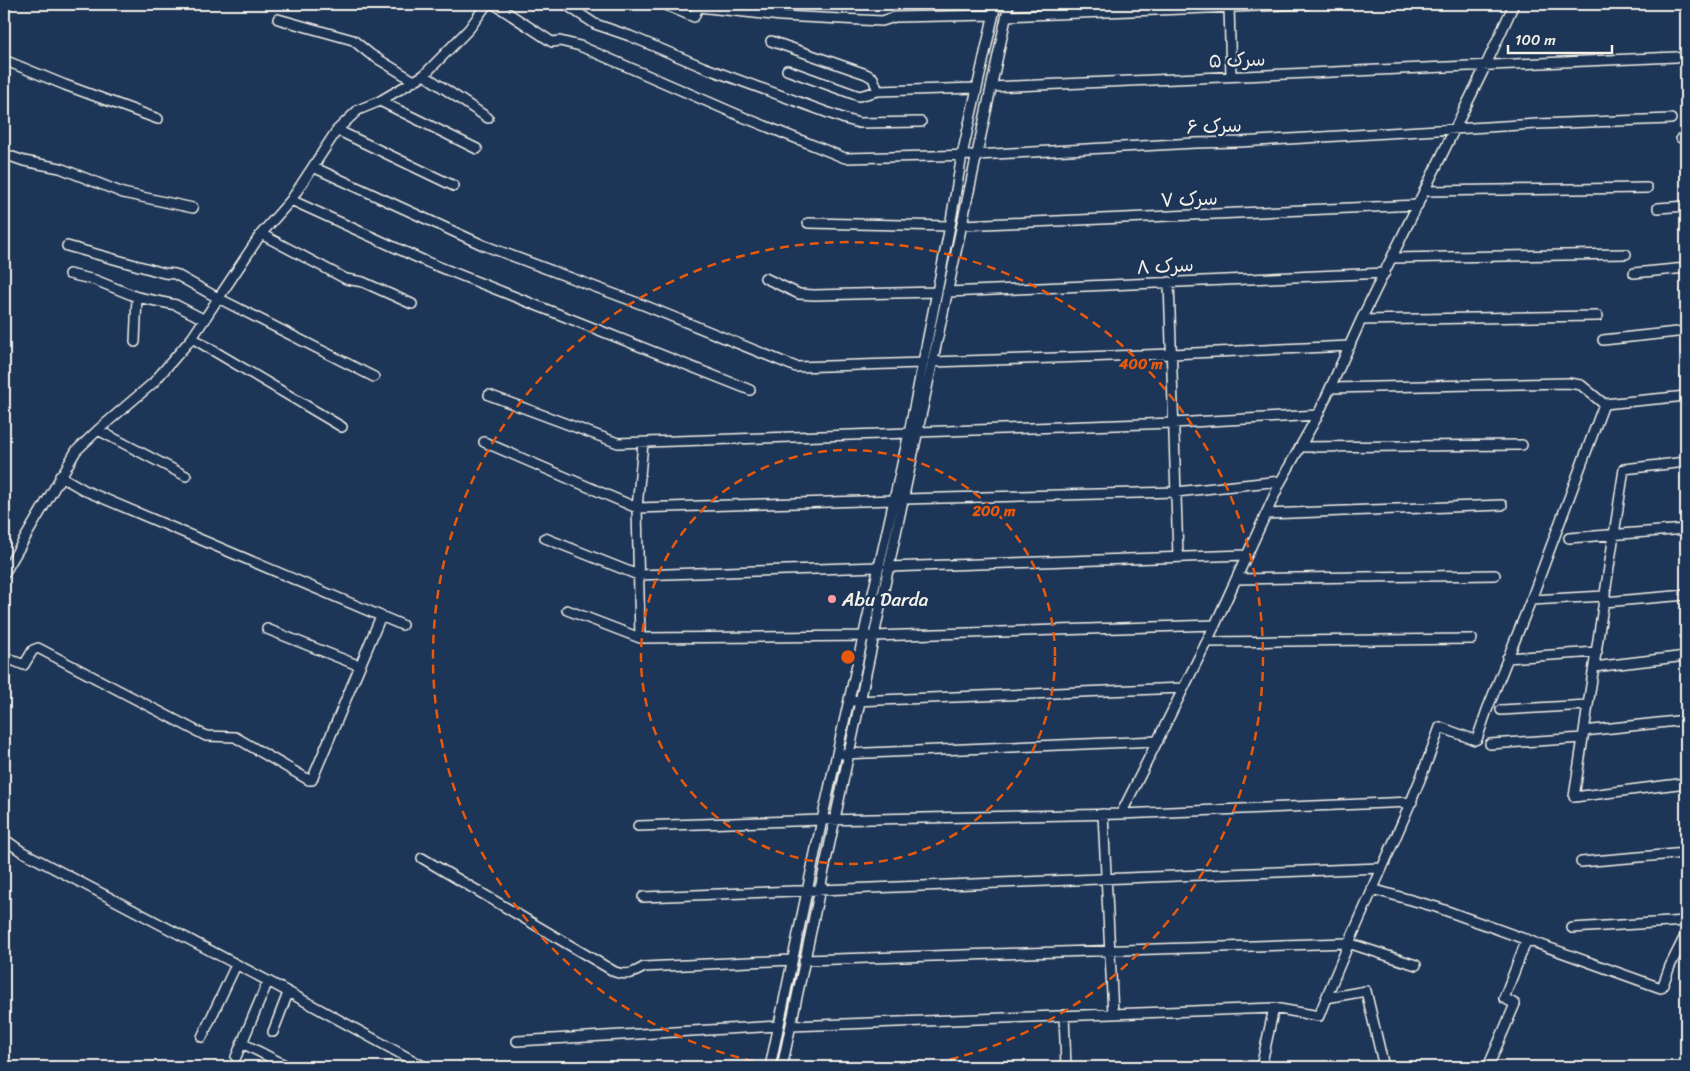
<svg xmlns="http://www.w3.org/2000/svg" width="1690" height="1071" font-family="Sriracha,'Playpen Sans Arabic',sans-serif">
  <style>
    .lines { fill: none; stroke-linecap: round; stroke-linejoin: round }
    .minor-casing { stroke: #f4f1e8; stroke-width: 12 }
    .minor { stroke: #1d3557; stroke-width: 9 }
    .ring { fill: none; stroke: #e8590c; stroke-width: 2.5; stroke-dasharray: 9 6 }
    .poi-dot { fill: #ff9aa2; stroke: #1d3557; stroke-width: 2 }
    .labels { text-anchor: middle; dominant-baseline: central; stroke-width: 4.5; stroke-linejoin: round; paint-order: stroke }
    .street-label { font-size: 19px; fill: #f4f1e8; stroke: #1d3557 }
    .poi-label { font-size: 19px; fill: #f4f1e8; stroke: #1d3557; text-anchor: start }
    .centre { fill: #e8590c; stroke: #1d3557; stroke-width: 2.5 }
    .ring-label { font-size: 15px; text-anchor: middle; font-weight: bold; fill: #e8590c; stroke: #1d3557; stroke-width: 4.5; stroke-linejoin: round; paint-order: stroke }
  </style>
  <rect width="100%" height="100%" fill="#1d3557"/>
  <filter id="ink" filterUnits="userSpaceOnUse"><feTurbulence type="fractalNoise" baseFrequency=".02" numOctaves="2"/><feDisplacementMap in="SourceGraphic" scale="10" xChannelSelector="R" yChannelSelector="G"/><feConvolveMatrix kernelMatrix="1 2 1 2 8 2 1 2 1" color-interpolation-filters="sRGB"/></filter>
  <g filter="url(#ink)">
    <g class="lines">
      <defs>
        <path id="minor" d="M 494,4 L 552,42 L 560,41 L 580,46 L 743,117 L 845,158 L 976,155 L 1195,143 L 1239,142 L 1537,124 L 1671,119
          M 565,4 L 595,24 L 630,36 L 703,67 L 845,119 L 859,123 L 921,122
          M 663,4 L 694,17 L 698,7 L 781,16 L 882,21 L 895,17 L 993,15
          M 1229,7 L 1231,76
          M 1006,16 L 1307,4
          M 278,19 L 353,40 L 370,54 L 414,81
          M 771,41 L 866,74 L 873,78 L 878,91
          M 4,60 L 65,85 L 158,119
          M 787,70 L 859,96 L 878,91 L 977,88
          M 424,75 L 488,118
          M 991,87 L 1676,57
          M 380,101 L 477,149
          M 337,130 L 454,186
          M 1681,138 L 1686,138
          M 4,154 L 24,161 L 60,168 L 123,193 L 193,208
          M 313,167 L 483,245 L 646,306 L 796,367 L 923,363
          M 1425,191 L 1647,188
          M 291,200 L 427,262 L 750,390
          M 1658,208 L 1686,206
          M 808,223 L 950,226
          M 962,225 L 1418,205
          M 261,234 L 346,279 L 363,282 L 412,304
          M 67,246 L 164,273 L 175,274 L 218,298 L 374,377
          M 1393,258 L 1626,254
          M 1634,273 L 1686,268
          M 69,274 L 95,280 L 137,297 L 176,305 L 205,320
          M 765,278 L 799,294 L 814,295 L 936,292
          M 1169,282 L 1178,556
          M 947,292 L 1385,273
          M 1361,320 L 1598,316
          M 192,338 L 342,427
          M 1603,340 L 1686,331
          M 135,342 L 137,297
          M 932,362 L 1171,354 L 1350,346
          M 1330,388 L 1568,383 L 1581,385 L 1604,404 L 1686,396
          M 489,395 L 618,443 L 909,433
          M 98,430 L 186,476
          M 918,432 L 1173,423 L 1318,415
          M 484,442 L 637,508 L 894,500
          M 1300,447 L 1522,445
          M 1686,462 L 1624,469 L 1574,797 L 1686,783
          M 60,476 L 86,491 L 402,625
          M 903,499 L 1176,492 L 1281,481
          M 1266,514 L 1502,505
          M 545,538 L 638,575 L 878,567
          M 1569,538 L 1686,529
          M 888,567 L 1246,555
          M 4,574 L 76,451 L 98,430 L 153,383 L 192,338 L 261,234 L 291,200 L 337,130 L 358,110 L 380,101 L 424,75 L 469,29 L 487,4
          M 1236,579 L 1495,575
          M 1531,600 L 1605,596
          M 1604,602 L 1686,595
          M 567,610 L 640,638 L 873,636 L 1215,625
          M 267,629 L 360,666
          M 640,638 L 637,508 L 643,443
          M 1207,642 L 1472,639
          M 4,657 L 24,665 L 33,650 L 38,648 L 206,736 L 235,737 L 309,780 L 312,780 L 381,616
          M 1507,658 L 1597,652
          M 1594,667 L 1686,656
          M 854,701 L 1183,688
          M 1501,710 L 1588,705
          M 1584,731 L 1686,720
          M 1490,744 L 1583,738
          M 843,754 L 1158,741
          M 1103,814 L 1113,1014
          M 1121,814 L 1215,625 L 1281,481 L 1318,415 L 1361,320 L 1485,67 L 1514,4
          M 638,826 L 822,820 L 1121,814 L 1412,802
          M 4,839 L 21,851 L 268,981 L 425,1067
          M 422,858 L 615,972 C 627,976 634,973 644,967 L 792,960
          M 1581,862 L 1686,853
          M 1372,889 L 1436,907 L 1658,987 L 1661,988 L 1663,985 L 1670,966 L 1686,934
          M 643,897 L 1381,868
          M 1572,928 L 1686,921
          M 804,960 L 1348,943 L 1416,965
          M 1326,998 L 1366,991 L 1384,1067
          M 1064,1015 L 1066,1067
          M 791,1026 L 1274,1008
          M 273,1032 L 288,993
          M 202,1037 L 236,965
          M 517,1041 L 779,1026
          M 242,1043 L 289,1067
          M 236,1057 L 268,981
          M 770,1067 L 822,820 L 909,433 L 950,226 L 962,155 L 996,4
          M 782,1067 L 1009,4
          M 1261,1067 L 1274,1008 L 1319,1016 C 1356,919 1405,826 1440,727 L 1475,740 L 1477,739 L 1487,710 L 1531,600 L 1604,404
          M 1488,1067 L 1515,1004 L 1504,998 L 1527,939"/>
      </defs>
      <!-- minor casing -->
      <use href="#minor" class="minor-casing"/>
      <!-- minor -->
      <use href="#minor" class="minor"/>
    </g>
  </g>
  <!-- distance rings -->
  <g class="ring">
    <circle cx="848" cy="657" r="207"/>
    <path d="M783 1067A415 415 0 1 1 913 1067"/>
  </g>
  <!-- markers -->
  <circle class="poi-dot" cx="832" cy="599" r="5"/>
  <g class="labels">
    <!-- street labels -->
    <g class="street-label">
      <text transform="translate(1237 60) rotate(-2)">سرک ۵</text>
      <text transform="translate(1214 126) rotate(-2)">سرک ۶</text>
      <text transform="translate(1189 199) rotate(-2)">سرک ۷</text>
      <text transform="translate(1165 266) rotate(-3)">سرک ۸</text>
    </g>
    <!-- poi labels -->
    <g class="poi-label">
      <text x="842" y="599">Abu Darda</text>
    </g>
  </g>
  <circle cx="848" cy="657" r="8" class="centre"/>
  <g class="ring-label">
    <text x="1141" y="369">400 m</text>
    <text x="994" y="516">200 m</text>
  </g>
  <!-- margin -->
  <rect width="1690" height="1071" fill="none" stroke="#1d3557" stroke-width="20"/>
  <rect x="10" y="10" width="1670" height="1051" fill="none" stroke="#f4f1e8" stroke-width="2" filter="url(#ink)"/>
  <!-- scale -->
  <path d="M1508 45v8h104v-8" fill="none" stroke="#f4f1e8" stroke-width="2.5"/>
  <text x="1515" y="45" font-size="15" fill="#f4f1e8" stroke="#1d3557" stroke-width="4" paint-order="stroke">100 m</text>
</svg>
